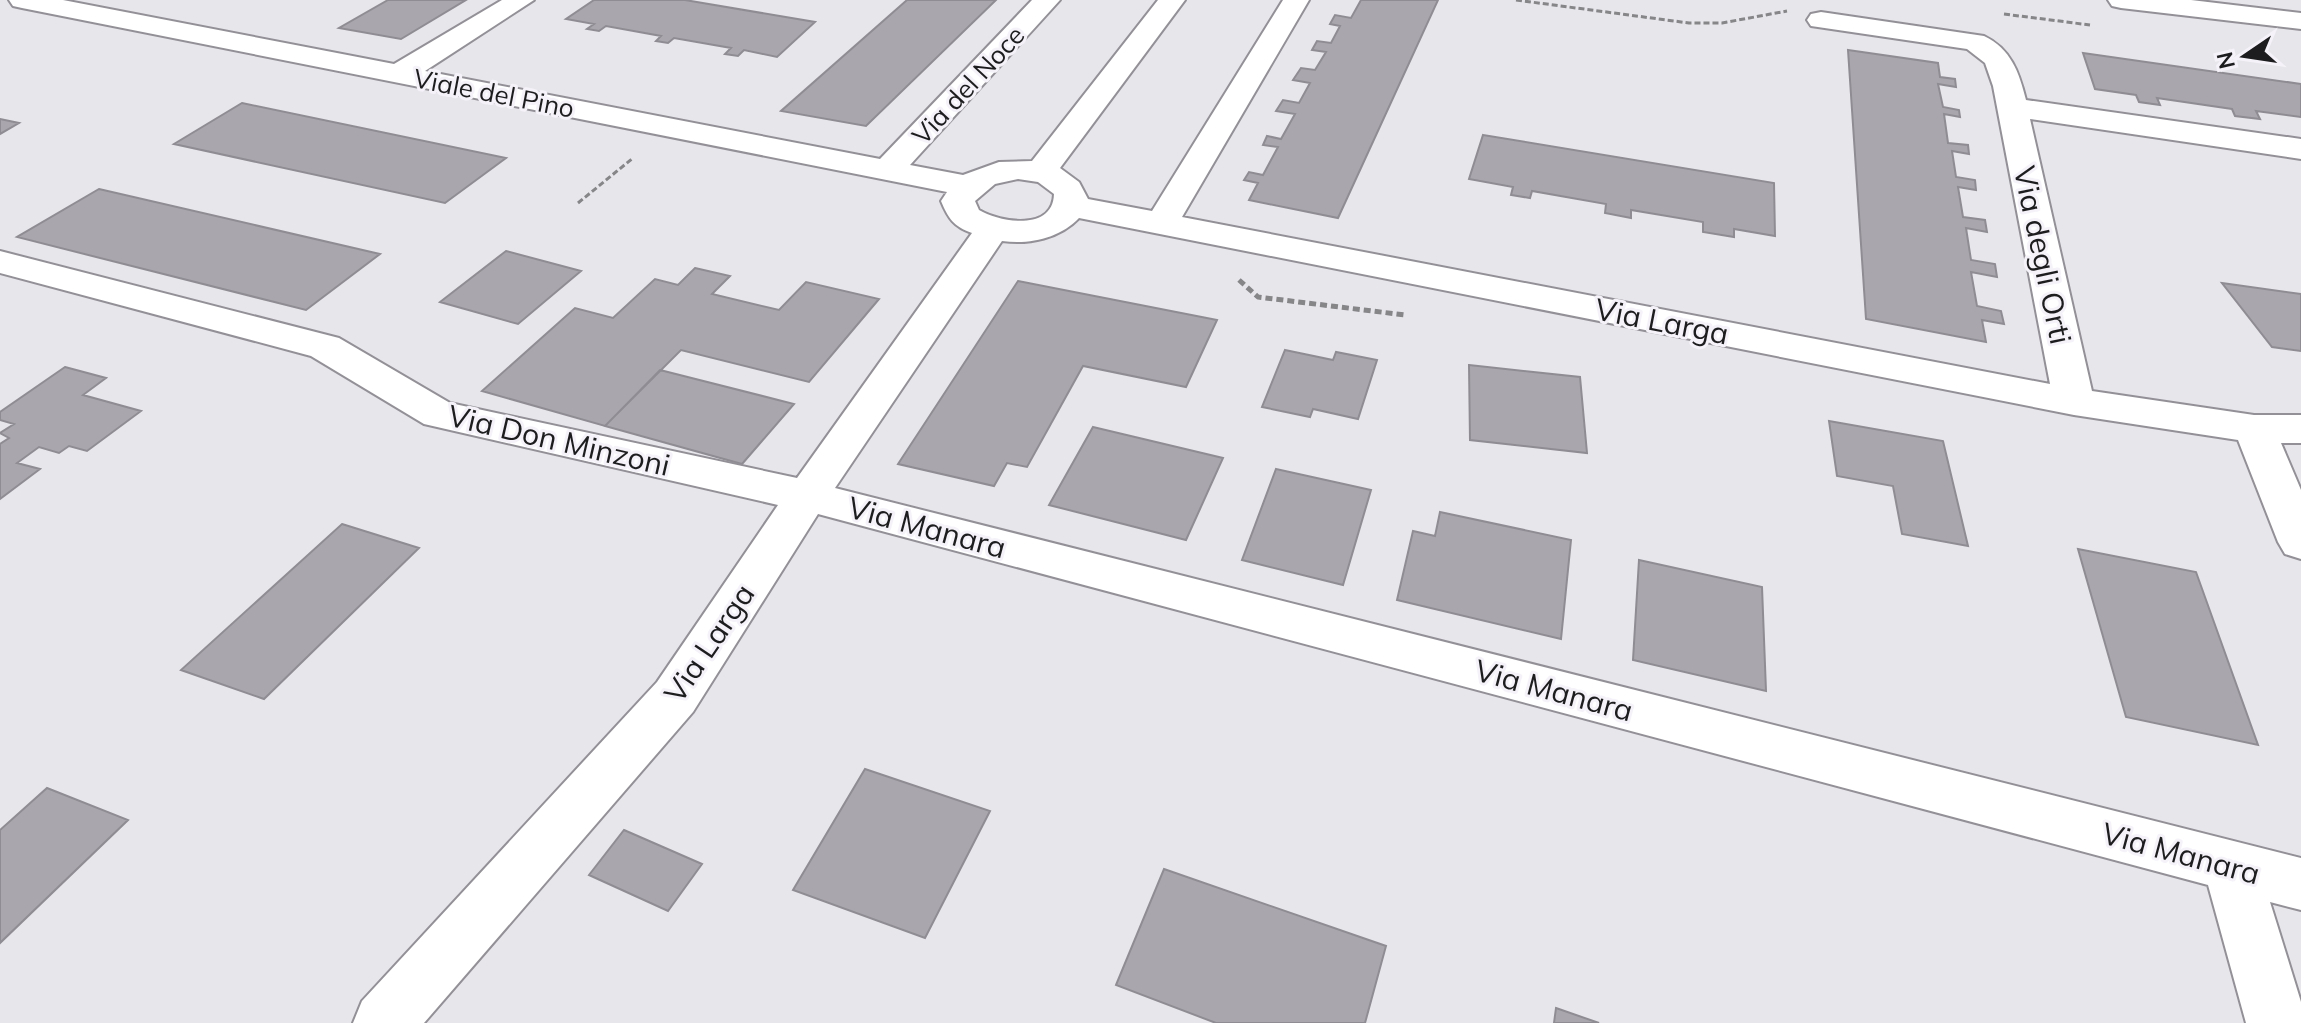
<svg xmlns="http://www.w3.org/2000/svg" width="2301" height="1023" font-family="Mulish,sans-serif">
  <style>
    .building { fill: #a9a7ad; stroke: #8f8d93; stroke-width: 2 }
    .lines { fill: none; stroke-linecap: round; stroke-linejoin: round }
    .minor-casing { stroke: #939197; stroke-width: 4 }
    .tertiary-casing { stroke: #939197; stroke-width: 4 }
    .path-far1 { stroke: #868588; stroke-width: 3; stroke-dasharray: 6 3; stroke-linecap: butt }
    .path { stroke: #868588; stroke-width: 5; stroke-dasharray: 7 4; stroke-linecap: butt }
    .minor { fill: #fff; fill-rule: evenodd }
    .tertiary { fill: #fff; fill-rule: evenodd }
    .labels { text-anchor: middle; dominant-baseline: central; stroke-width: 6; stroke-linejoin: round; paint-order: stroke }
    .far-street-label { font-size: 26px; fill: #1d1c1e; stroke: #f5f3f9 }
    .street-label { font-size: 30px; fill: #1d1c1e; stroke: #f5f3f9 }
  </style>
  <rect width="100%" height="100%" fill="#e7e6eb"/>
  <!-- building -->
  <path class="building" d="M 388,0 L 466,0 L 401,39 L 339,28 Z
    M 594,0 L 685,0 L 815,22 L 777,57 L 744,50 L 738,56 L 725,54 L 731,48 L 674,38 L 668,43 L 656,41 L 661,36 L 606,26 L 599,31 L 587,29 L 594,24 L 566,19 Z
    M 907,0 L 996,0 L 866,126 L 781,111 Z
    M 1361,0 L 1438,0 L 1338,218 L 1249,200 L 1258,183 L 1244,180 L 1249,172 L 1263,175 L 1278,147 L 1263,145 L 1267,136 L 1281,139 L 1295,114 L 1276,111 L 1283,100 L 1299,103 L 1310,83 L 1293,80 L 1301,68 L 1315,70 L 1326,52 L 1312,50 L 1317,41 L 1331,43 L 1340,26 L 1330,24 L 1335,15 L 1351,18 Z
    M 1848,50 L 1938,63 L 1940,77 L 1955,79 L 1956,87 L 1938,84 L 1943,107 L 1959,110 L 1960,117 L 1944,114 L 1948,143 L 1968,145 L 1969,154 L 1952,151 L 1956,177 L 1975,180 L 1976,190 L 1958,187 L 1963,217 L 1985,220 L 1987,232 L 1966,228 L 1971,260 L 1995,264 L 1997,277 L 1971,272 L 1977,306 L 2001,311 L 2004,324 L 1982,320 L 1986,342 L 1866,319 Z
    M 2083,53 L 2301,84 L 2301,117 L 2256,111 L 2260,119 L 2235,116 L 2232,109 L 2157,98 L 2160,105 L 2139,102 L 2136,95 L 2095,89 Z
    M 242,103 L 506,158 L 445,203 L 174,144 Z
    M 0,119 L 19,123 L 0,134 Z
    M 1483,135 L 1774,183 L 1775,236 L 1734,229 L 1734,237 L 1703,232 L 1703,222 L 1631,210 L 1631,218 L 1605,213 L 1606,204 L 1532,191 L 1530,198 L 1511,195 L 1513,187 L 1469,179 Z
    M 99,189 L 380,254 L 306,310 L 17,237 Z
    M 506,251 L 581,271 L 518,324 L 440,302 Z
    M 695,268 L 730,276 L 712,294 L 779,310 L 806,282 L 879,299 L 809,382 L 681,350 L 605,426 L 482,391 L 575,308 L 613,318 L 655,279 L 678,285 Z
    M 1018,281 L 1217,320 L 1186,387 L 1083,366 L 1027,467 L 1007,463 L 994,486 L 898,464 Z
    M 2222,283 L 2301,294 L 2301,351 L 2272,347 Z
    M 1285,350 L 1333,360 L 1336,352 L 1377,360 L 1358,419 L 1313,409 L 1310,417 L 1262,407 Z
    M 1469,365 L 1580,377 L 1587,453 L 1470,440 Z
    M 65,367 L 106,378 L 83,395 L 141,411 L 87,451 L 69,446 L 59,453 L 39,447 L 17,463 L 40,469 L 0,499 L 0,444 L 9,438 L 0,433 L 14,424 L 0,420 L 0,412 Z
    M 660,370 L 794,404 L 742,464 L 605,426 Z
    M 1829,421 L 1943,441 L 1968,546 L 1902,534 L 1893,486 L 1837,476 Z
    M 1093,427 L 1223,458 L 1186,540 L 1049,505 Z
    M 1276,469 L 1371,490 L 1343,585 L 1242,560 Z
    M 1440,512 L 1571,540 L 1561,639 L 1397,600 L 1413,531 L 1435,536 Z
    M 342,524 L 419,548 L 264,699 L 181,670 Z
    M 2078,549 L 2196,572 L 2258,745 L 2126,717 Z
    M 1639,560 L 1762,587 L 1766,691 L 1633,660 Z
    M 865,769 L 990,811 L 925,938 L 793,890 Z
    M 47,788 L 128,820 L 0,943 L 0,830 Z
    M 624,830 L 702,864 L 668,911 L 589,875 Z
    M 1164,869 L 1386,946 L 1365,1023 L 1216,1023 L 1116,985 Z
    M 1556,1008 L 1599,1023 L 1554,1023 Z"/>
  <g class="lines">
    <defs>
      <path id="minor" d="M 9,0 L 63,0 L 394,64 L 502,0 L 534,0 L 425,71 L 880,159 L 1032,0 L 1060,0 L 910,165 L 963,175 L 999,162 L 1032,161 L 1158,0 L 1185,0 L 1060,168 L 1079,182 L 1088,199 L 1152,211 L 1283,0 L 1309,0 L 1182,217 L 2050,384 L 1993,86 L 1985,63 L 1967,49 L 1811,26 L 1807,20 L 1811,14 L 1821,12 L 1984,36 C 2011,49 2019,72 2026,100 L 2301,139 L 2301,159 L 2030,119 L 2092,391 L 2254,415 L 2301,415 L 2301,443 L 2281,443 L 2301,490 L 2301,559 L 2285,554 L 2278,542 L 2238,440 L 2074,415 L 1079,218 C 1060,238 1030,245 1002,241 L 835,488 L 2301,858 L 2301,910 L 2270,902 L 2301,1002 L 2301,1023 L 2246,1023 L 2208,885 L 818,514 L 693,712 L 424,1023 L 353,1023 L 362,1001 L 657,682 L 778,505 L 424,424 L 311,356 L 0,273 L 0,251 L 339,338 L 450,403 L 797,478 L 972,233 C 954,227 948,218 941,201 L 947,192 L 22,8 L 13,6 ZM 1018,179 L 1038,182 L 1054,194 C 1053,231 1001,223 979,210 L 975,201 L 995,184 Z"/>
      <path id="tertiary" d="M 2108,0 L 2191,0 L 2301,13 L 2301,29 L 2121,8 L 2112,6 Z"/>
    </defs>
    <!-- minor casing -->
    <use href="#minor" class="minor-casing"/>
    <!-- tertiary casing -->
    <use href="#tertiary" class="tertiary-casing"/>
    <!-- path-far1 -->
    <path class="path-far1" d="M 1516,0 L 1689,23 L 1722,23 L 1787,11
      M 2004,14 L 2090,25
      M 578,203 L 633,158"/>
    <!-- path -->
    <path class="path" d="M 1239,280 L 1258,297 L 1405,315"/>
    <!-- minor -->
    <use href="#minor" class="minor"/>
    <!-- tertiary -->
    <use href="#tertiary" class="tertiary"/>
  </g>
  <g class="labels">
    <!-- far-street labels -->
    <g class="far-street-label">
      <text transform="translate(968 85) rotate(-47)">Via del Noce</text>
      <text transform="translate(494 93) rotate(11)">Viale del Pino</text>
    </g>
    <!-- street labels -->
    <g class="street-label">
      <text transform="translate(2043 255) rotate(78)">Via degli Orti</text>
      <text transform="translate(1662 321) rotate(11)">Via Larga</text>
      <text transform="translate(559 440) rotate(13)">Via Don Minzoni</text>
      <text transform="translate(927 527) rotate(15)">Via Manara</text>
      <text transform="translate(709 643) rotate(-56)">Via Larga</text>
      <text transform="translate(1554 690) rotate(15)">Via Manara</text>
      <text transform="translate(2181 853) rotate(15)">Via Manara</text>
    </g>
  </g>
  <!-- north arrow -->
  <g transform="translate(2245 56) rotate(257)" stroke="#f5f3f9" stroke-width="6" paint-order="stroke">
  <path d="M0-6L14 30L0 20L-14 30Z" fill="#1d1c1e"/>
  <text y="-12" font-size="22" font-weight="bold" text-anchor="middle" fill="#1d1c1e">N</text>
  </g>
</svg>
